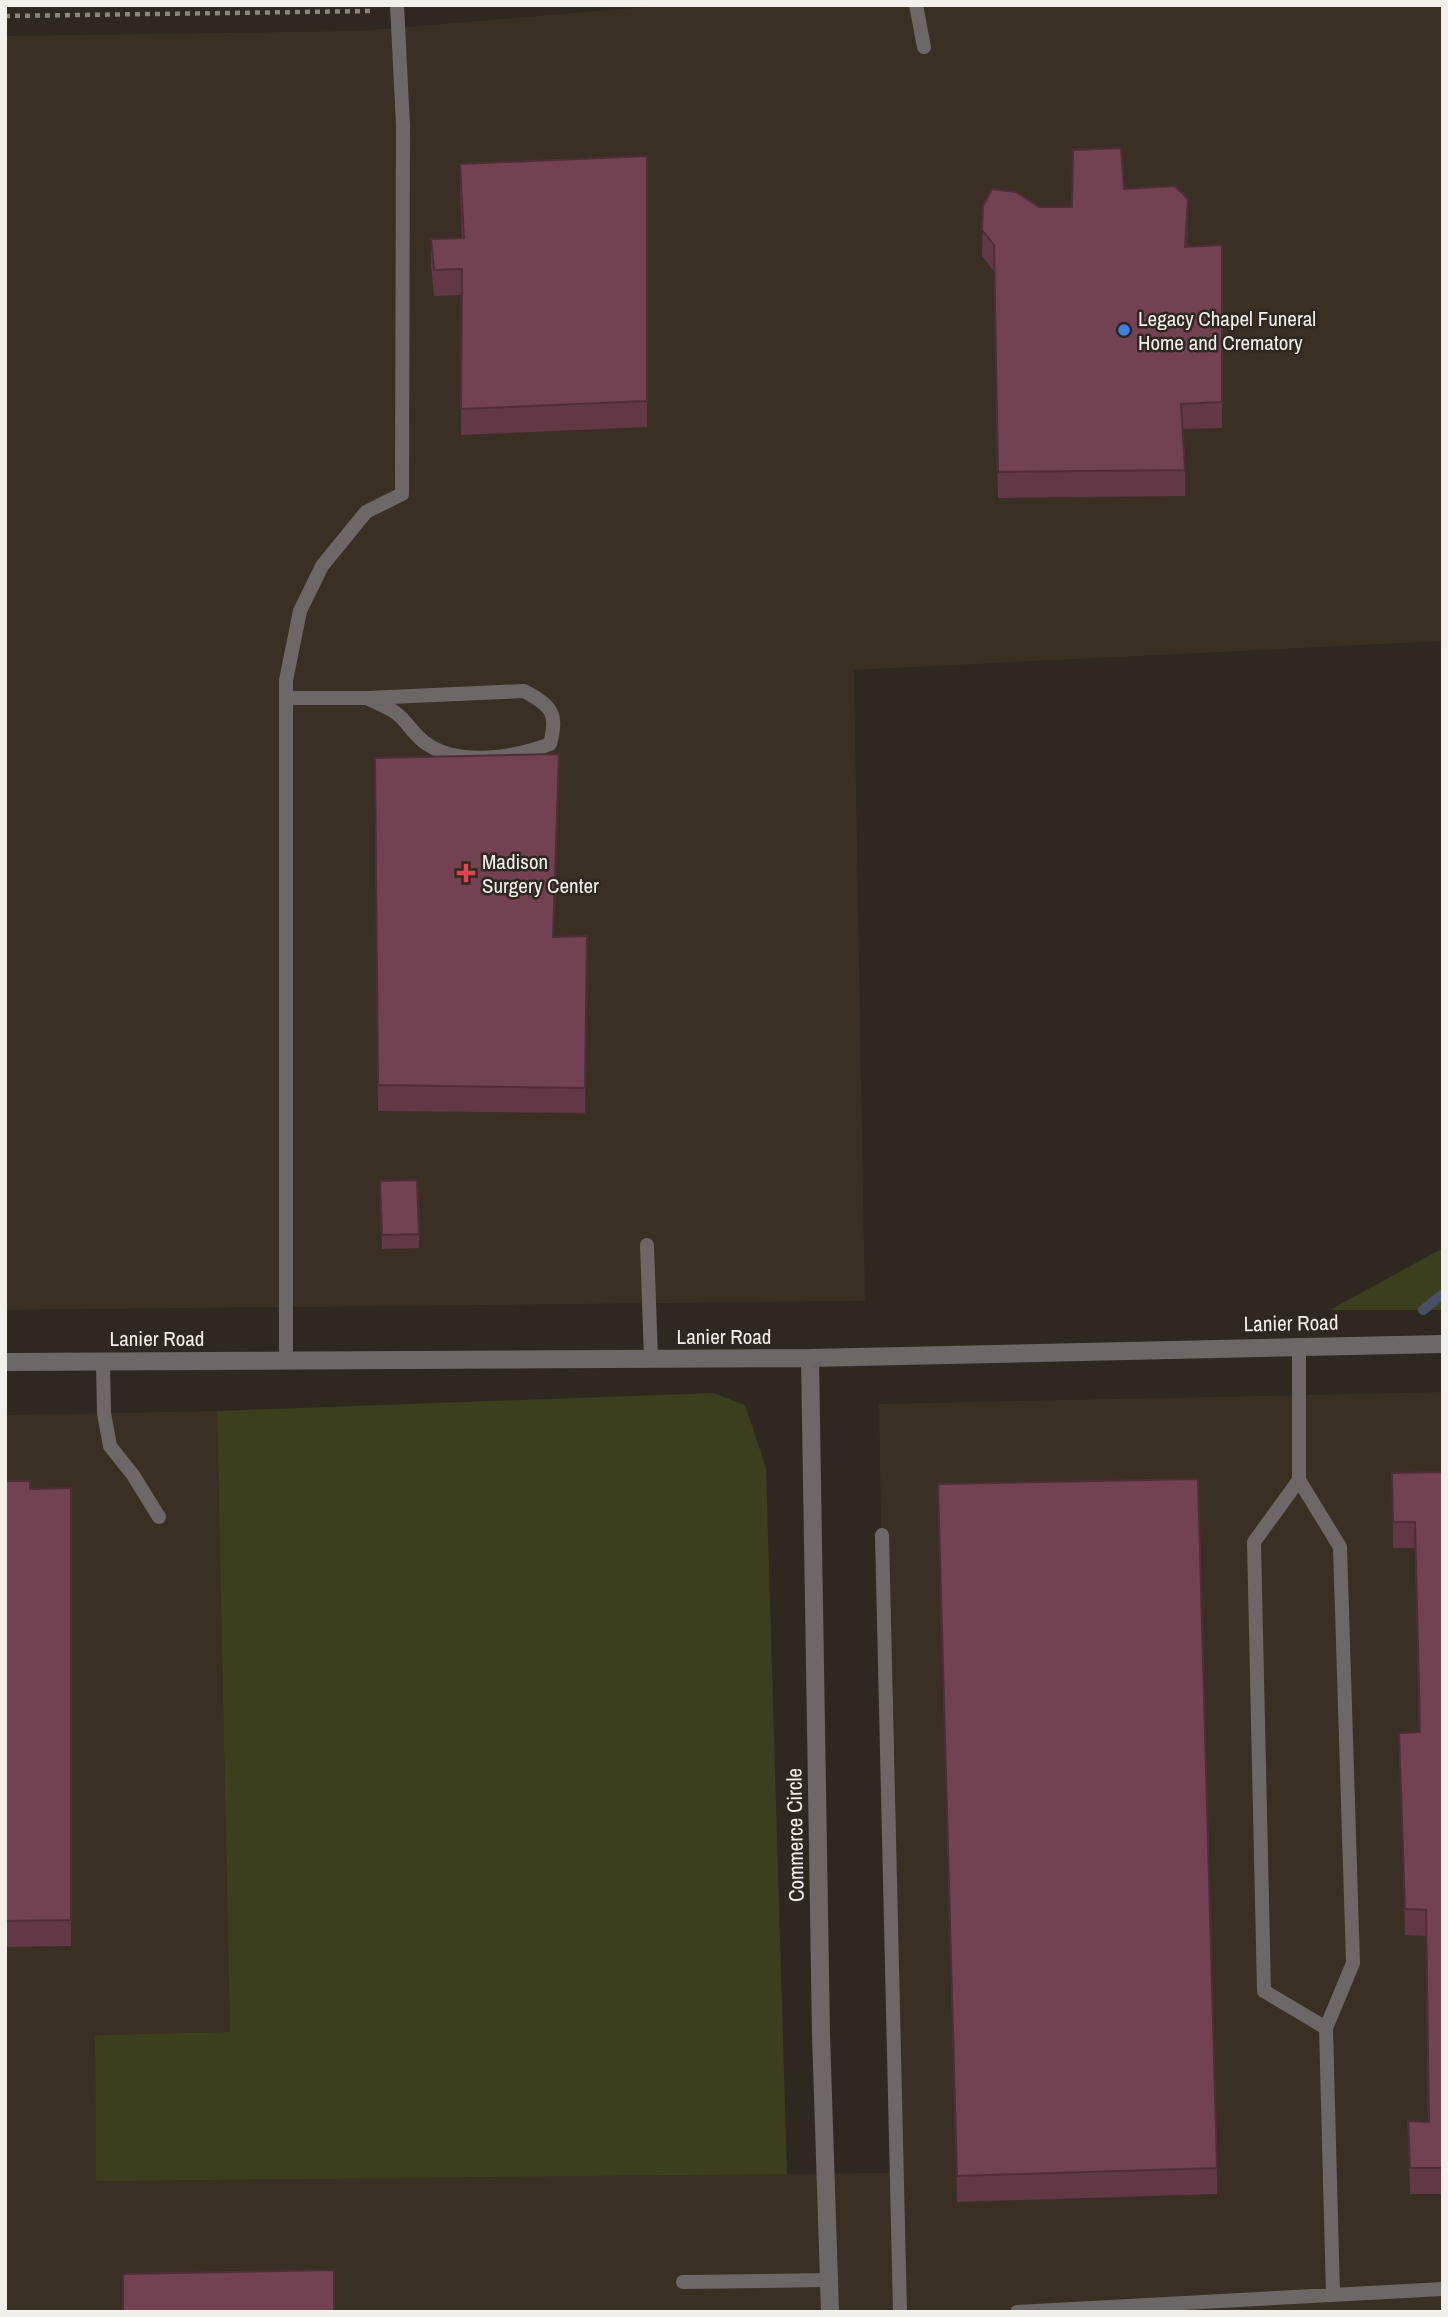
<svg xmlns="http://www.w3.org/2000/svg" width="1448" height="2317" font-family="'Archivo Narrow',sans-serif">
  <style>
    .built { fill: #392f23 }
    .green { fill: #3b3f1e }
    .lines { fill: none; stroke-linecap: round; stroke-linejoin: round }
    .stream { stroke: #4a4f66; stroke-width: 10 }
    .path { stroke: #8a857f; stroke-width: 4.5; stroke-dasharray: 5 5; stroke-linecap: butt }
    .lane { stroke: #6d6767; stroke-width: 14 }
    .street { stroke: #6d6767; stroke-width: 18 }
    .wall { fill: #623847 }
    .shaded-wall { fill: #502e39 }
    .building { fill: #724152; stroke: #502e39; stroke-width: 2 }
    .shop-dot { fill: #3f7fe0; stroke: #2e2821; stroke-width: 2.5 }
    .health-dot { fill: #e0444e; stroke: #2e2821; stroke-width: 2.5 }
    .labels { text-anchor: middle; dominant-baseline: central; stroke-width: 5; stroke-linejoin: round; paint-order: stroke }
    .poi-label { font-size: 21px; fill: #f3efeb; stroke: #2e2821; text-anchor: start }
    .street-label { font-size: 21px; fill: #f3efeb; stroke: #2e2821 }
  </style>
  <rect width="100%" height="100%" fill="#2e2821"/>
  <!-- built -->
  <path class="built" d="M 668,5 L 1443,5 L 1443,641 L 854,670 L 865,1301 L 5,1310 L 5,36 L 360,31 Z
    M 1443,1392 L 1443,2312 L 5,2312 L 5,1415 L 217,1411 L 230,2032 L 95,2035 L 96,2180 L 891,2173 L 879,1404 Z"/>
  <!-- green -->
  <path class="green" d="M 1443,1248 L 1443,1310 L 1330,1310 Z
    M 713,1393 L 745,1405 L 766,1468 L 787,2174 L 96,2181 L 95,2035 L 230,2032 L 217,1411 Z"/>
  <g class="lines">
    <!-- stream -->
    <path class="stream" d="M 1423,1310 L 1443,1294"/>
    <!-- path -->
    <path class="path" d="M 5,16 L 373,11"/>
    <!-- lane -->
    <path class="lane" d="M 916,5 L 924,47
      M 286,698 L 367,698 L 524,691 C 552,706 558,713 550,744 C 516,757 460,767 427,744 C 414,736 408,722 396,713 C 388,707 376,703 367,698
      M 647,1245 L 651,1359
      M 1299,1345 L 1299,1480
      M 286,1360 L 286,680 L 300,611 L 322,566 L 366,512 L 402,494 L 403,125 L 397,5
      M 103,1361 L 104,1413 L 110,1446 L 133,1475 L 159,1517
      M 882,1535 L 900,2312
      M 1326,2028 L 1353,1963 L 1340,1547 L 1299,1480 L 1254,1542 L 1264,1991 L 1326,2028 L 1333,2295
      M 683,2282 L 829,2280
      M 1017,2312 L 1443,2289"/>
    <!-- street -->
    <path class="street" d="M 810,1358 L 821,2034 L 830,2312
      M 5,1362 L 810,1358 L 1443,1344"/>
  </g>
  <!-- wall -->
  <path class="wall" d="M 647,156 L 647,427 L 461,435 L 462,295 L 434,296 L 431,265 L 431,239 L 462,238 L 460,190 L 460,164 Z
    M 1124,189 L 1188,225 L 1187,247 L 1222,245 L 1222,428 L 1182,429 L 1185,470 L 1185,496 L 998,498 L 994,271 L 982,256 L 983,206 L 1072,207 Z
    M 375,758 L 559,780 L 553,937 L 587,936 L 585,1113 L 378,1111 Z
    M 380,1181 L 419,1234 L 419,1248 L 382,1249 Z
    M 1443,1472 L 1443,2194 L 1410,2194 L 1408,2121 L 1428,2122 L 1426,1936 L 1405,1935 L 1399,1733 L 1419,1732 L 1415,1548 L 1393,1548 L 1392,1473 Z
    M 5,1481 L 30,1489 L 71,1488 L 71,1946 L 5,1947 Z
    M 938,1484 L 1217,2168 L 1217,2194 L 957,2202 Z"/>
  <!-- shaded-wall -->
  <path class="shaded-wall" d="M 1188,199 L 1188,225 L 1185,273 L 1185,247 Z
    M 559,754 L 559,780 L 553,963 L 553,937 Z"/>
  <!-- building -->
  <path class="building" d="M 1121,148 L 1124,189 L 1175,186 L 1188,199 L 1185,247 L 1222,245 L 1222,402 L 1181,404 L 1185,470 L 998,472 L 994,245 L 982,230 L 983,206 L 992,189 L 1016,192 L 1039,207 L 1072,207 L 1073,150 Z
    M 647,156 L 647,401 L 461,409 L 462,269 L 434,270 L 431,239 L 464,238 L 460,164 Z
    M 559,754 L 553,937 L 587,936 L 585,1088 L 378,1085 L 375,758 Z
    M 417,1180 L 419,1234 L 382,1235 L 380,1181 Z
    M 1443,1472 L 1443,2168 L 1410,2168 L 1408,2121 L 1429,2122 L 1426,1910 L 1405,1909 L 1399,1733 L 1420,1732 L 1415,1522 L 1393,1522 L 1392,1473 Z
    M 1198,1479 L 1217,2168 L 957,2176 L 938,1484 Z
    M 5,1481 L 30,1481 L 30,1489 L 71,1488 L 71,1920 L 5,1921 Z
    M 334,2270 L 334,2312 L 123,2312 L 123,2274 Z"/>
  <!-- markers -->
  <circle class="shop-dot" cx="1124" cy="330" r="7"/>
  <path class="health-dot" d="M462.5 862.5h7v7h7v7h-7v7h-7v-7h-7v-7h7z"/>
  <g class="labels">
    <!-- poi labels -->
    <g class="poi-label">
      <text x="1138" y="318">Legacy Chapel Funeral<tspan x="1138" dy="24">Home and Crematory</tspan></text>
      <text x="482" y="861">Madison<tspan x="482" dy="24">Surgery Center</tspan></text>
    </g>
    <!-- street labels -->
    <g class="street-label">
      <text transform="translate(1291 1323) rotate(-1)">Lanier Road</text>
      <text x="724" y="1336">Lanier Road</text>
      <text x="157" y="1338">Lanier Road</text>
      <text transform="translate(795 1835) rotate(-91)">Commerce Circle</text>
    </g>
  </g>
  <!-- border -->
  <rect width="1448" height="2317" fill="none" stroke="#f3efeb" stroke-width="14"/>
</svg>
